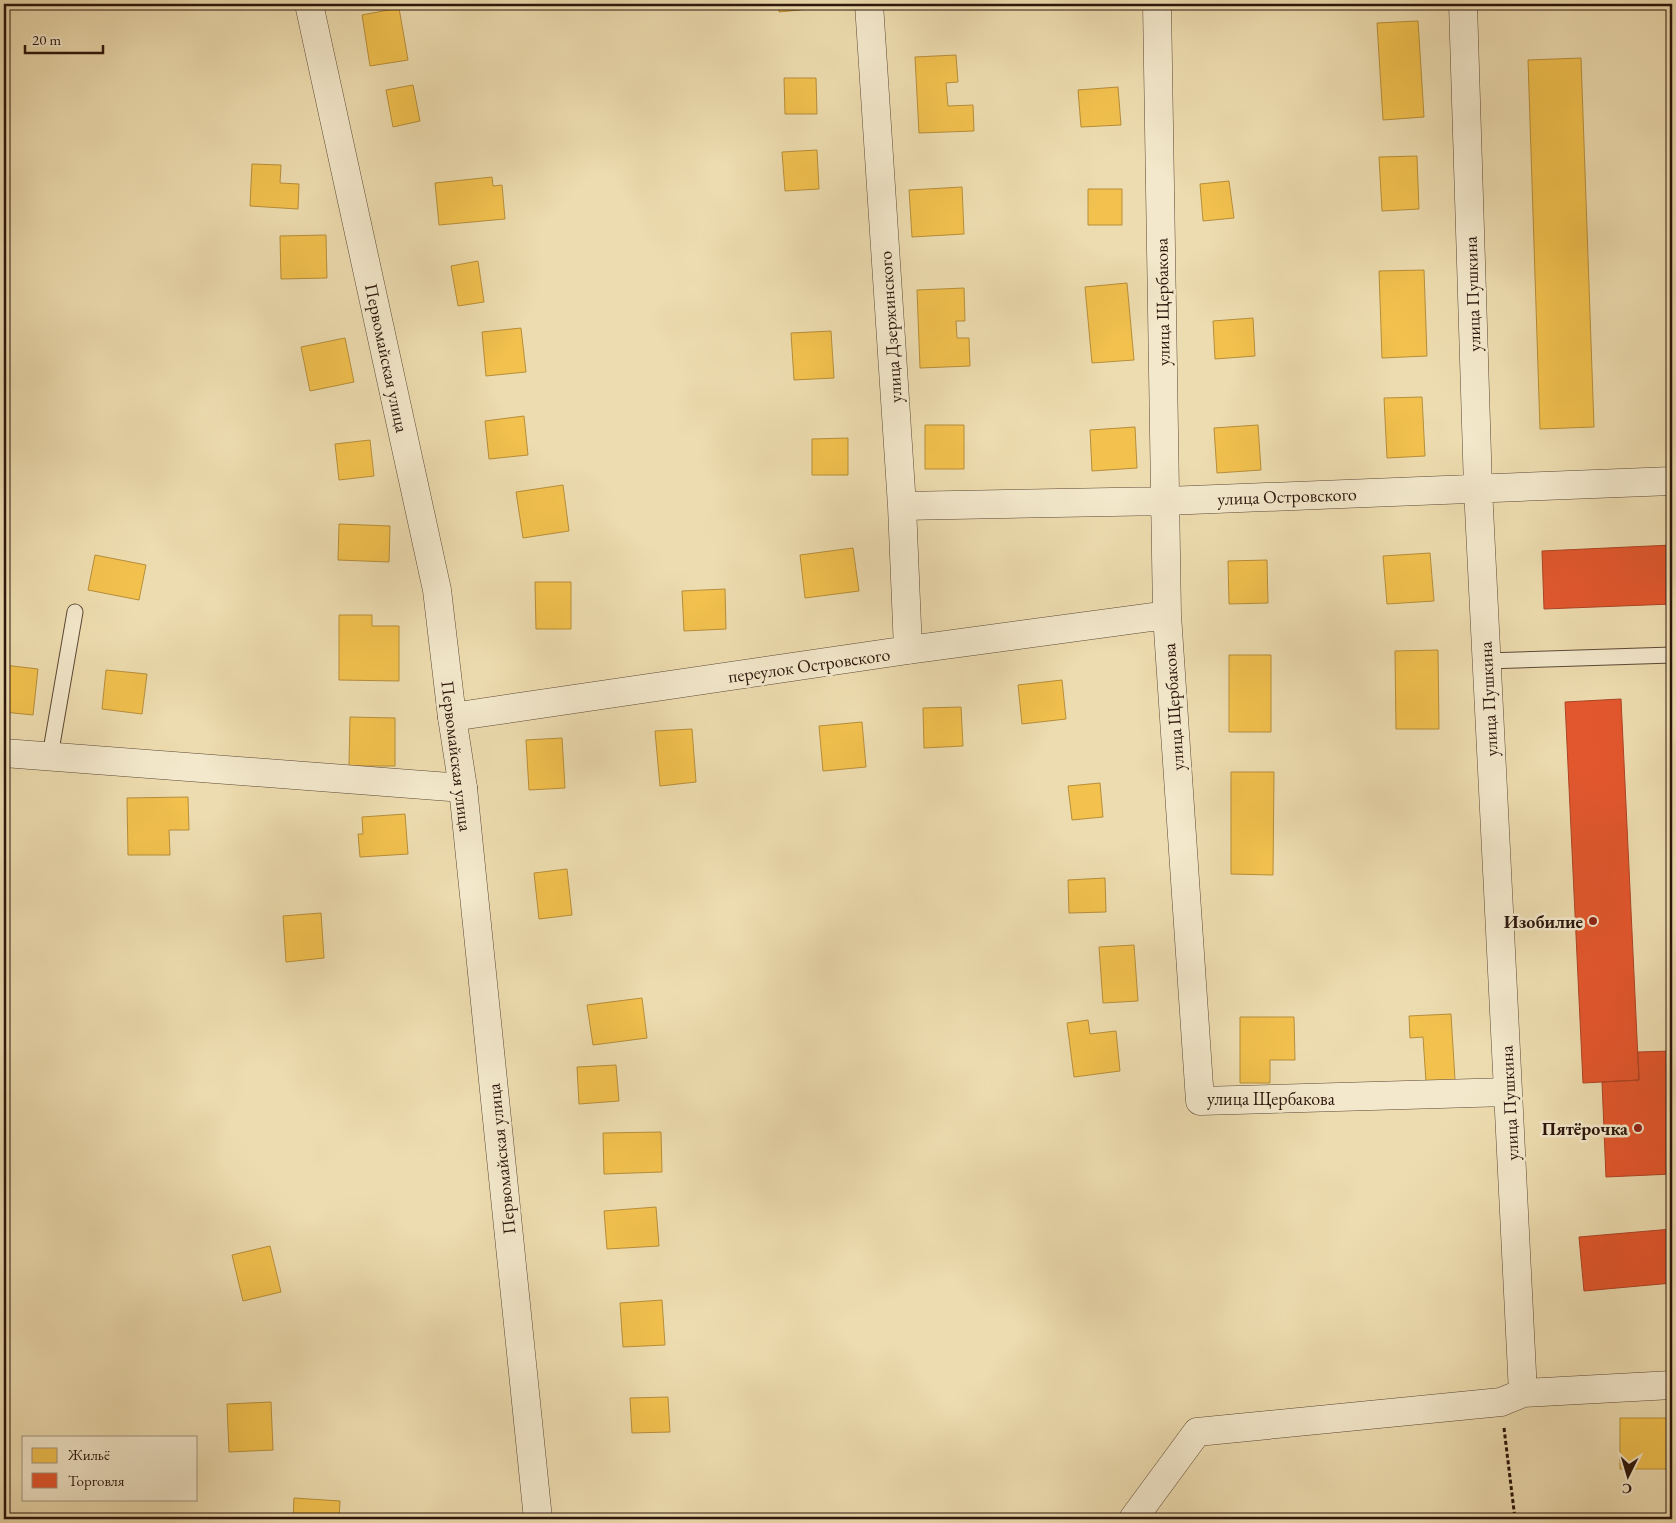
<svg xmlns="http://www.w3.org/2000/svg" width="1676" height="1523" font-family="'EB Garamond',serif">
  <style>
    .homes { fill: #f2c14e; stroke: #b78e3a }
    .shops { fill: #e4572e; stroke: #ad4424 }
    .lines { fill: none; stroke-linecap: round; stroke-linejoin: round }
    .service-casing { stroke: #5c4835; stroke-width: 17 }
    .minor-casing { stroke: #5c4835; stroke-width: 29 }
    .tertiary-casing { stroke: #5c4835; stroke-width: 29 }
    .path { stroke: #2c160c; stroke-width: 3; stroke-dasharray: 4 2.5; stroke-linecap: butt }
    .service { stroke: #f3e8cb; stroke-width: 15 }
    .minor { stroke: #f3e8cb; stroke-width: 28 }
    .tertiary { stroke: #f3e8cb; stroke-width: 28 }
    .poi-dot { fill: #8f2418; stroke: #f3e8cb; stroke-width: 2 }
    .labels { text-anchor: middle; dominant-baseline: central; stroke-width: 5; stroke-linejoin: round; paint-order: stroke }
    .street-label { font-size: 18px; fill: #2c160c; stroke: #f3e8cb }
    .poi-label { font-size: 18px; font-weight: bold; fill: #2c160c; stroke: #f3e8cb; text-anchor: end }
  </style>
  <rect width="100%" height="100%" fill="#eddcaf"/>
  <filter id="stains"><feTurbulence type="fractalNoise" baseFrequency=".004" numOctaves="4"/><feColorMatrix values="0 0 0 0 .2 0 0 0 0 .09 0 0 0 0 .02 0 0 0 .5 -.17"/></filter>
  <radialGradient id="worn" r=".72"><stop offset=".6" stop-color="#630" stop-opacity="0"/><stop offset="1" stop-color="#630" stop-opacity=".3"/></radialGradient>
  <!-- homes -->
  <path class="homes" d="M 779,4 L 820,4 L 820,8 L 779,12 Z
    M 399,8 L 408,60 L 370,66 L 362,15 Z
    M 1418,21 L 1424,117 L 1383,120 L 1377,23 Z
    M 956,55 L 958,82 L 946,83 L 948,106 L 973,105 L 974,131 L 919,133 L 915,57 Z
    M 1581,58 L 1594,427 L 1540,429 L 1528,60 Z
    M 784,78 L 816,78 L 817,114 L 785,114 Z
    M 413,85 L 420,121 L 393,127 L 386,90 Z
    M 1118,87 L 1121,125 L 1081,127 L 1078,90 Z
    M 817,150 L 819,189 L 785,191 L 782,152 Z
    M 1417,156 L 1419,209 L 1382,211 L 1379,157 Z
    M 252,164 L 281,165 L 280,183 L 299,184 L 298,209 L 250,206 Z
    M 492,177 L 493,186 L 502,185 L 505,219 L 439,225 L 435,183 Z
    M 1229,181 L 1234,218 L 1203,221 L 1200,184 Z
    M 962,187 L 964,234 L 912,237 L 909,190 Z
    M 1088,189 L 1122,189 L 1122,225 L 1088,225 Z
    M 326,235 L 327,278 L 281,279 L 280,236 Z
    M 478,261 L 484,302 L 458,306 L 451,266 Z
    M 1424,270 L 1427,356 L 1382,358 L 1379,271 Z
    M 1127,283 L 1134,360 L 1092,363 L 1085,287 Z
    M 964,288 L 965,321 L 956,321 L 957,338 L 969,338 L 970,366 L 920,368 L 917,290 Z
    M 1253,318 L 1255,356 L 1215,359 L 1213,321 Z
    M 521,328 L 526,372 L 486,376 L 482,332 Z
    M 831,331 L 834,378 L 794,380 L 791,333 Z
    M 345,338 L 354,382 L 310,391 L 301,347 Z
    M 1422,397 L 1425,456 L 1387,458 L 1384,398 Z
    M 524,416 L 528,455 L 489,459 L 485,421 Z
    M 925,425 L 964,425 L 964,469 L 925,469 Z
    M 1258,425 L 1261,470 L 1217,473 L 1214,428 Z
    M 1135,427 L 1137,468 L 1092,471 L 1090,430 Z
    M 848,438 L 848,475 L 812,475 L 812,439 Z
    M 370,440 L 374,476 L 339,480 L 335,444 Z
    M 563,485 L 569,531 L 523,538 L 516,492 Z
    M 339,524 L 390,526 L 389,562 L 338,560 Z
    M 853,548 L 859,591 L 805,598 L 800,555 Z
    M 1430,553 L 1434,601 L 1387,604 L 1383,556 Z
    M 95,555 L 146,565 L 139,600 L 88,590 Z
    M 1267,560 L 1268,603 L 1229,604 L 1228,561 Z
    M 535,582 L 571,582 L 571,629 L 536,629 Z
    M 725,589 L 726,629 L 684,631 L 682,591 Z
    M 339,615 L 372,615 L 372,626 L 399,626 L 399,681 L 339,680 Z
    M 1438,650 L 1439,729 L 1396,729 L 1395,651 Z
    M 1229,655 L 1271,655 L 1271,732 L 1229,732 Z
    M 4,665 L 38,669 L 33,715 L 4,712 Z
    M 106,670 L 147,674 L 142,714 L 102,709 Z
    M 1062,680 L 1066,719 L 1022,724 L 1018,685 Z
    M 961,707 L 963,746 L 924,748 L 923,708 Z
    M 350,717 L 395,718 L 395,766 L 349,766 Z
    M 862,722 L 866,767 L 823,771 L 819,726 Z
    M 692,729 L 696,782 L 660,786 L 655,731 Z
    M 562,738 L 565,788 L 529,790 L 526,740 Z
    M 1231,772 L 1274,772 L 1273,875 L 1231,874 Z
    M 1100,783 L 1103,817 L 1072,820 L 1068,786 Z
    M 188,797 L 189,830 L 169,830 L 170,855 L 128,855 L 127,798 Z
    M 405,814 L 408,854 L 360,857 L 358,834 L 363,834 L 362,817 Z
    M 567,869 L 572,915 L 539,919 L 534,873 Z
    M 1105,878 L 1106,912 L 1069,913 L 1068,880 Z
    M 321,913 L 324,958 L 286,962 L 283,916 Z
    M 1134,945 L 1138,1001 L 1103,1003 L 1099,947 Z
    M 642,998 L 647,1038 L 593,1045 L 587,1005 Z
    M 1451,1014 L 1455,1080 L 1426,1082 L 1423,1037 L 1410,1038 L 1409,1016 Z
    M 1240,1017 L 1294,1017 L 1295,1060 L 1270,1060 L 1270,1083 L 1240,1083 Z
    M 1088,1020 L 1090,1034 L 1116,1031 L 1120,1071 L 1074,1077 L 1067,1023 Z
    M 616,1065 L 619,1101 L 579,1104 L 577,1067 Z
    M 661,1132 L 662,1172 L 604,1174 L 603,1133 Z
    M 656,1207 L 659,1246 L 607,1249 L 604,1211 Z
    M 270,1246 L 281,1292 L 243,1301 L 232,1255 Z
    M 662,1300 L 665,1345 L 623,1347 L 620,1303 Z
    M 668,1397 L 670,1432 L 632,1433 L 630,1398 Z
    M 271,1402 L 273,1450 L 229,1452 L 227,1404 Z
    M 1620,1418 L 1672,1418 L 1672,1469 L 1620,1469 Z
    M 294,1498 L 340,1501 L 339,1519 L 293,1519 Z"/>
  <!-- shops -->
  <path class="shops" d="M 1672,545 L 1672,604 L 1544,609 L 1542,551 Z
    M 1621,699 L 1639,1080 L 1583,1083 L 1565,702 Z
    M 1672,1051 L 1672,1174 L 1606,1177 L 1602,1082 L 1639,1080 L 1638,1052 Z
    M 1672,1229 L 1672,1283 L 1584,1291 L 1579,1237 Z"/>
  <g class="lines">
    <defs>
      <path id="service" d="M 1486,661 L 1672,655
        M 50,756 L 75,612"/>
      <path id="minor" d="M 869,4 L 902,506 L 908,650
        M 1157,4 L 1167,615 L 1200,1101 L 1508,1092
        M 1463,4 L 1478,488 L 1523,1393
        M 902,506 L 1166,501 L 1672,481
        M 452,717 L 908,650 L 1167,615
        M 4,753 L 463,788
        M 1133,1519 L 1197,1432 L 1501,1402 L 1523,1393 L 1672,1385"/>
      <path id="tertiary" d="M 309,4 L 437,590 L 452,717 L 463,788 L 538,1519"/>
    </defs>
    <!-- service casing -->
    <use href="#service" class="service-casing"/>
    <!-- minor casing -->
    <use href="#minor" class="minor-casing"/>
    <!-- tertiary casing -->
    <use href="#tertiary" class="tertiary-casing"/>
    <!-- path -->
    <path class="path" d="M 1504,1428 L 1515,1519"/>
    <!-- service -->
    <use href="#service" class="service"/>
    <!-- minor -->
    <use href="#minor" class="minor"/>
    <!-- tertiary -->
    <use href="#tertiary" class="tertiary"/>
  </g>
  <!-- markers -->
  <g class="poi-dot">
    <circle cx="1593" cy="921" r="5"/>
    <circle cx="1638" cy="1128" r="5"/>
  </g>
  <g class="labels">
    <!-- street labels -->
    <g class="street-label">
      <text transform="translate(1472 294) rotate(-92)">улица Пушкина</text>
      <text transform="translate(1162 302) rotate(-91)">улица Щербакова</text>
      <text transform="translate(890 327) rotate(-94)">улица Дзержинского</text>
      <text transform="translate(387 358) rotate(78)">Первомайская улица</text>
      <text transform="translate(1287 496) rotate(-2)">улица Островского</text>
      <text transform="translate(809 665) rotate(-8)">переулок Островского</text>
      <text transform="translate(1488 699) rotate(-93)">улица Пушкина</text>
      <text transform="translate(1173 707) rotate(-94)">улица Щербакова</text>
      <text transform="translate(457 756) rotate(83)">Первомайская улица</text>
      <text x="1271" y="1098">улица Щербакова</text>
      <text transform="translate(1509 1103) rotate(-93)">улица Пушкина</text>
      <text transform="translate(501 1159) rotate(-96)">Первомайская улица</text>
    </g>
    <!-- poi labels -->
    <g class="poi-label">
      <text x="1583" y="921">Изобилие</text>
      <text x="1628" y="1128">Пятёрочка</text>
    </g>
  </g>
  <!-- margin -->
  <rect width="1676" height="1523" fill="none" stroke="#eddcaf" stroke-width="20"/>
  <rect x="5" y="5" width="1666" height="1513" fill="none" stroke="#2c160c" stroke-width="2.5"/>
  <rect x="10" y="10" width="1656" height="1503" fill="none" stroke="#2c160c"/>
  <!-- legend -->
  <rect x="22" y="1436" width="175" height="65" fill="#f3e8cb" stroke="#a3947f"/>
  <rect x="32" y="1448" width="25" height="15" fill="#f2c14e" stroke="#a3947f"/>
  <text x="68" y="1460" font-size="15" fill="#2c160c">Жильё</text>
  <rect x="32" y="1473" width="25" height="15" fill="#e4572e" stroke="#a3947f"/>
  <text x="68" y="1486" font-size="15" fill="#2c160c">Торговля</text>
  <!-- north arrow -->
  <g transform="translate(1628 1476) rotate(185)" stroke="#f3e8cb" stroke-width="4" paint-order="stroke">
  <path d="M0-4L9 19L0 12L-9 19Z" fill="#2c160c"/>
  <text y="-8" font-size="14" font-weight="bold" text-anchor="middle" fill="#2c160c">С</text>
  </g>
  <!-- scale -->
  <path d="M25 45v8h78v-8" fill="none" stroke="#2c160c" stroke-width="2.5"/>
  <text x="32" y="45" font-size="15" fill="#2c160c" stroke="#f3e8cb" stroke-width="4" paint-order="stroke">20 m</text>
  <rect width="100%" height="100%" filter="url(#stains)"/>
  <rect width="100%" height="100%" fill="url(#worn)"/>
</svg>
